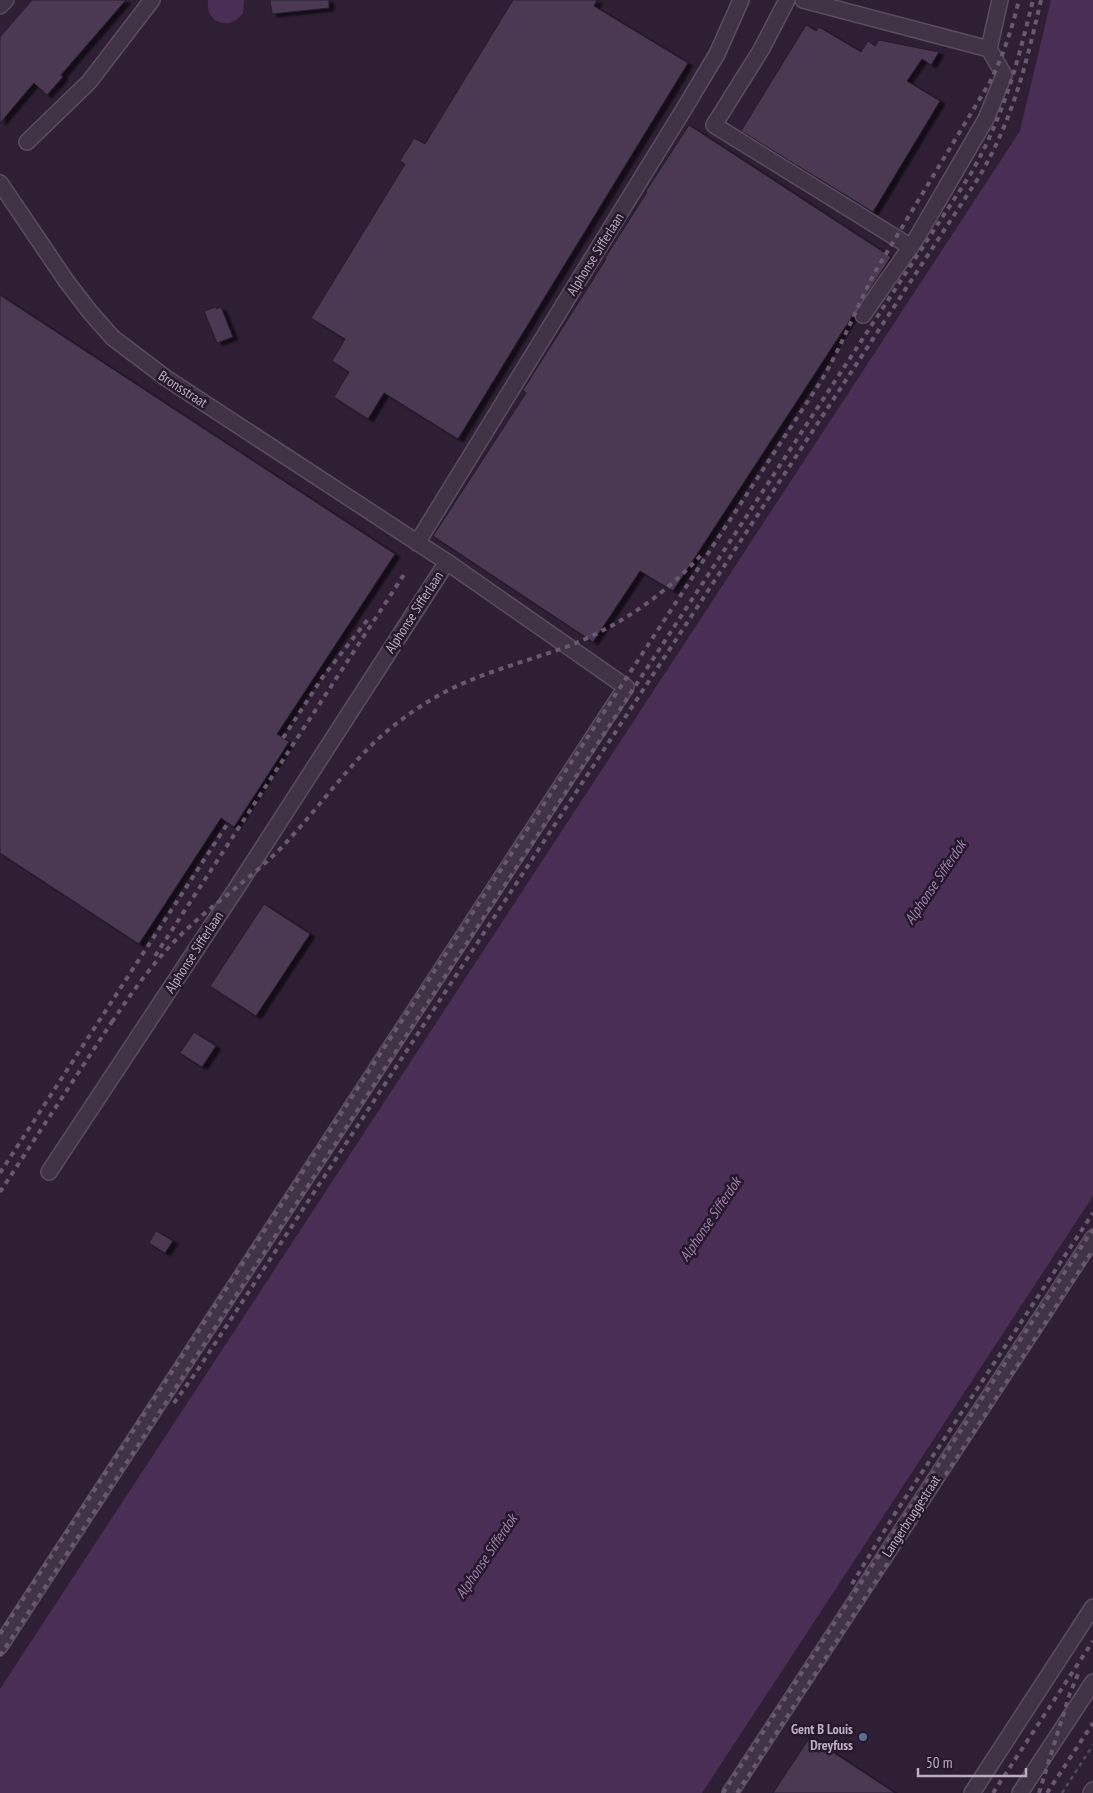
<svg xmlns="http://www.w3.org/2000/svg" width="1093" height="1793" font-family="'PT Sans Narrow',sans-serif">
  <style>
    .water { fill: #4a2e56 }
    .building { fill: #4b3953; stroke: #271a2c; filter: url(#shadow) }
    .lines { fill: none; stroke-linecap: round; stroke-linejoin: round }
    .minor-casing { stroke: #5b4d61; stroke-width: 18 }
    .path { stroke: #504a5f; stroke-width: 2.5; stroke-dasharray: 4 4; stroke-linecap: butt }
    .minor { stroke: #403346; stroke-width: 15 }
    .rail { stroke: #695970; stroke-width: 4; stroke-dasharray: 5 5; stroke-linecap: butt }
    .service-dot { fill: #5c6f8a; stroke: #25182a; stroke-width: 2 }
    .labels { text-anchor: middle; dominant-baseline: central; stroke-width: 5; stroke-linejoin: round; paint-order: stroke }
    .street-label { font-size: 14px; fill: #bdadc3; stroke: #25182a }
    .poi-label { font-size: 14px; font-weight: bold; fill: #bdadc3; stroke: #25182a; text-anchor: end }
    .water-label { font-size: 15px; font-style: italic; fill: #a17db0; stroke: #25182a }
  </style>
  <defs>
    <filter id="shadow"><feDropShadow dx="5" dy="3" stdDeviation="1" flood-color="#0009"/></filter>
  </defs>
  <rect width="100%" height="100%" fill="#2f1f35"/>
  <!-- water -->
  <path class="water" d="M 208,0 L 244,0 L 243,13 C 229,32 205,23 208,0 Z
    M 1051,0 L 1093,0 L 1093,1196 L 702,1793 L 0,1793 L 0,1689 L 1020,131 Z"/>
  <!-- building -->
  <path class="building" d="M 32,0 L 126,0 L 61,75 L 63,77 L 47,95 L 34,83 L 0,123 L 0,37 Z
    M 270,0 L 329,0 L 329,8 L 272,14 Z
    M 513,0 L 597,0 L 594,6 L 688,63 L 458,439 L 384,393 L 368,419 L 334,397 L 349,372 L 332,361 L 345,339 L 311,318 L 405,164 L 400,161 L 414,138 L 425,144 Z
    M 806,25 L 816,31 L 819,27 L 861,52 L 868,41 L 875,46 L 879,40 L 939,52 L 931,65 L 922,59 L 907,81 L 940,101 L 873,212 L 741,131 Z
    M 689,125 L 891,257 L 673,591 L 640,571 L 593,642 L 433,536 L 526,393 L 523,390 L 606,259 L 605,258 L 647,192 L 646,191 Z
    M 0,295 L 395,554 L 277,734 L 289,742 L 234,827 L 221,818 L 139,944 L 0,853 Z
    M 216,307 L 216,309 L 221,307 L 233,337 L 217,343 L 204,311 Z
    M 264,904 L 310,934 L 256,1016 L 210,986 Z
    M 194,1032 L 216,1046 L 202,1067 L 180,1053 Z
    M 156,1231 L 173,1241 L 165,1253 L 149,1243 Z
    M 810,1737 L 895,1793 L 773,1793 Z"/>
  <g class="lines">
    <defs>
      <path id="minor" d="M 787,0 L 761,50 L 714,125 L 911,247
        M 803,0 L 989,49 L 1000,0
        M 0,6 L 6,0
        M 27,142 L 89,82 L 152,0
        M 0,183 L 67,282 L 90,312 L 113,338 L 166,378 L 447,562 L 236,889 L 49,1172
        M 863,315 L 916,239 L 986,119 L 1004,75 L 989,49
        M 417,543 L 684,109 L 717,54 L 741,0
        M 0,1646 L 626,687 L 447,562
        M 730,1793 L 1093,1238
        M 972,1793 L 1093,1607
        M 1020,1793 L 1093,1682
        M 1091,1793 L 1093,1790"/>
    </defs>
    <!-- minor casing -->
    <use href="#minor" class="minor-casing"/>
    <!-- path -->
    <path class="path" d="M 1062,1793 L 1093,1745"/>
    <!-- minor -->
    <use href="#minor" class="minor"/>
    <!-- rail -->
    <path class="rail" d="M 283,738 L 322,678 L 369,618
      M 155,956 L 405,573
      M 112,1022 C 134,989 158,956 187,929 C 217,901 251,878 280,849 C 309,819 333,786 361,756 C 382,733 407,714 434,698 C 475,674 522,663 566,647 C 618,627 665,595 702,554
      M 0,1173 L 228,823
      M 0,1192 L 115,1017
      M 174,1403 L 197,1371 L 979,177 C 1013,119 1026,65 1041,0
      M 852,1584 L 894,1515 L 1093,1213
      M 0,1634 L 821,381 C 842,346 856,308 875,272 L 990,82 C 1003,56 1012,29 1019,0
      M 0,1656 L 970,175 C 1004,116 1017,65 1033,0
      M 723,1793 L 1093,1229
      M 737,1793 L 1093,1250
      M 993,1793 L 1093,1641
      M 1039,1793 L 1070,1693 L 1079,1672
      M 1047,1793 L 1093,1723"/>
  </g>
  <!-- markers -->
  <circle class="service-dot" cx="863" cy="1737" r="5"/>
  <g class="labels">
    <!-- street labels -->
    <g class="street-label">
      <text transform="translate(595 254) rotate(-58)">Alphonse Sifferlaan</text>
      <text transform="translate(183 389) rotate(33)">Bronsstraat</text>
      <text transform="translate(414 612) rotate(-57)">Alphonse Sifferlaan</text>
      <text transform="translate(194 952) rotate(-57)">Alphonse Sifferlaan</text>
      <text transform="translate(911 1516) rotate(-57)">Langerbruggestraat</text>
    </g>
    <!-- poi labels -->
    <g class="poi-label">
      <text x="853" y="1729">Gent B Louis<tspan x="853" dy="16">Dreyfuss</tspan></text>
    </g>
    <!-- water labels -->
    <g class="water-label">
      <text transform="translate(935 882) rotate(-56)">Alphonse Sifferdok</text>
      <text transform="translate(710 1219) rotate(-56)">Alphonse Sifferdok</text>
      <text transform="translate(486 1556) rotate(-56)">Alphonse Sifferdok</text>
    </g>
  </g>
  <!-- scale -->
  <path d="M918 1768v8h108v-8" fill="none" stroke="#bdadc3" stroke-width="2.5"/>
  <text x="926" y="1768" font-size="15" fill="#bdadc3" stroke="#25182a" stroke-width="4" paint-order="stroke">50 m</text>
</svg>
